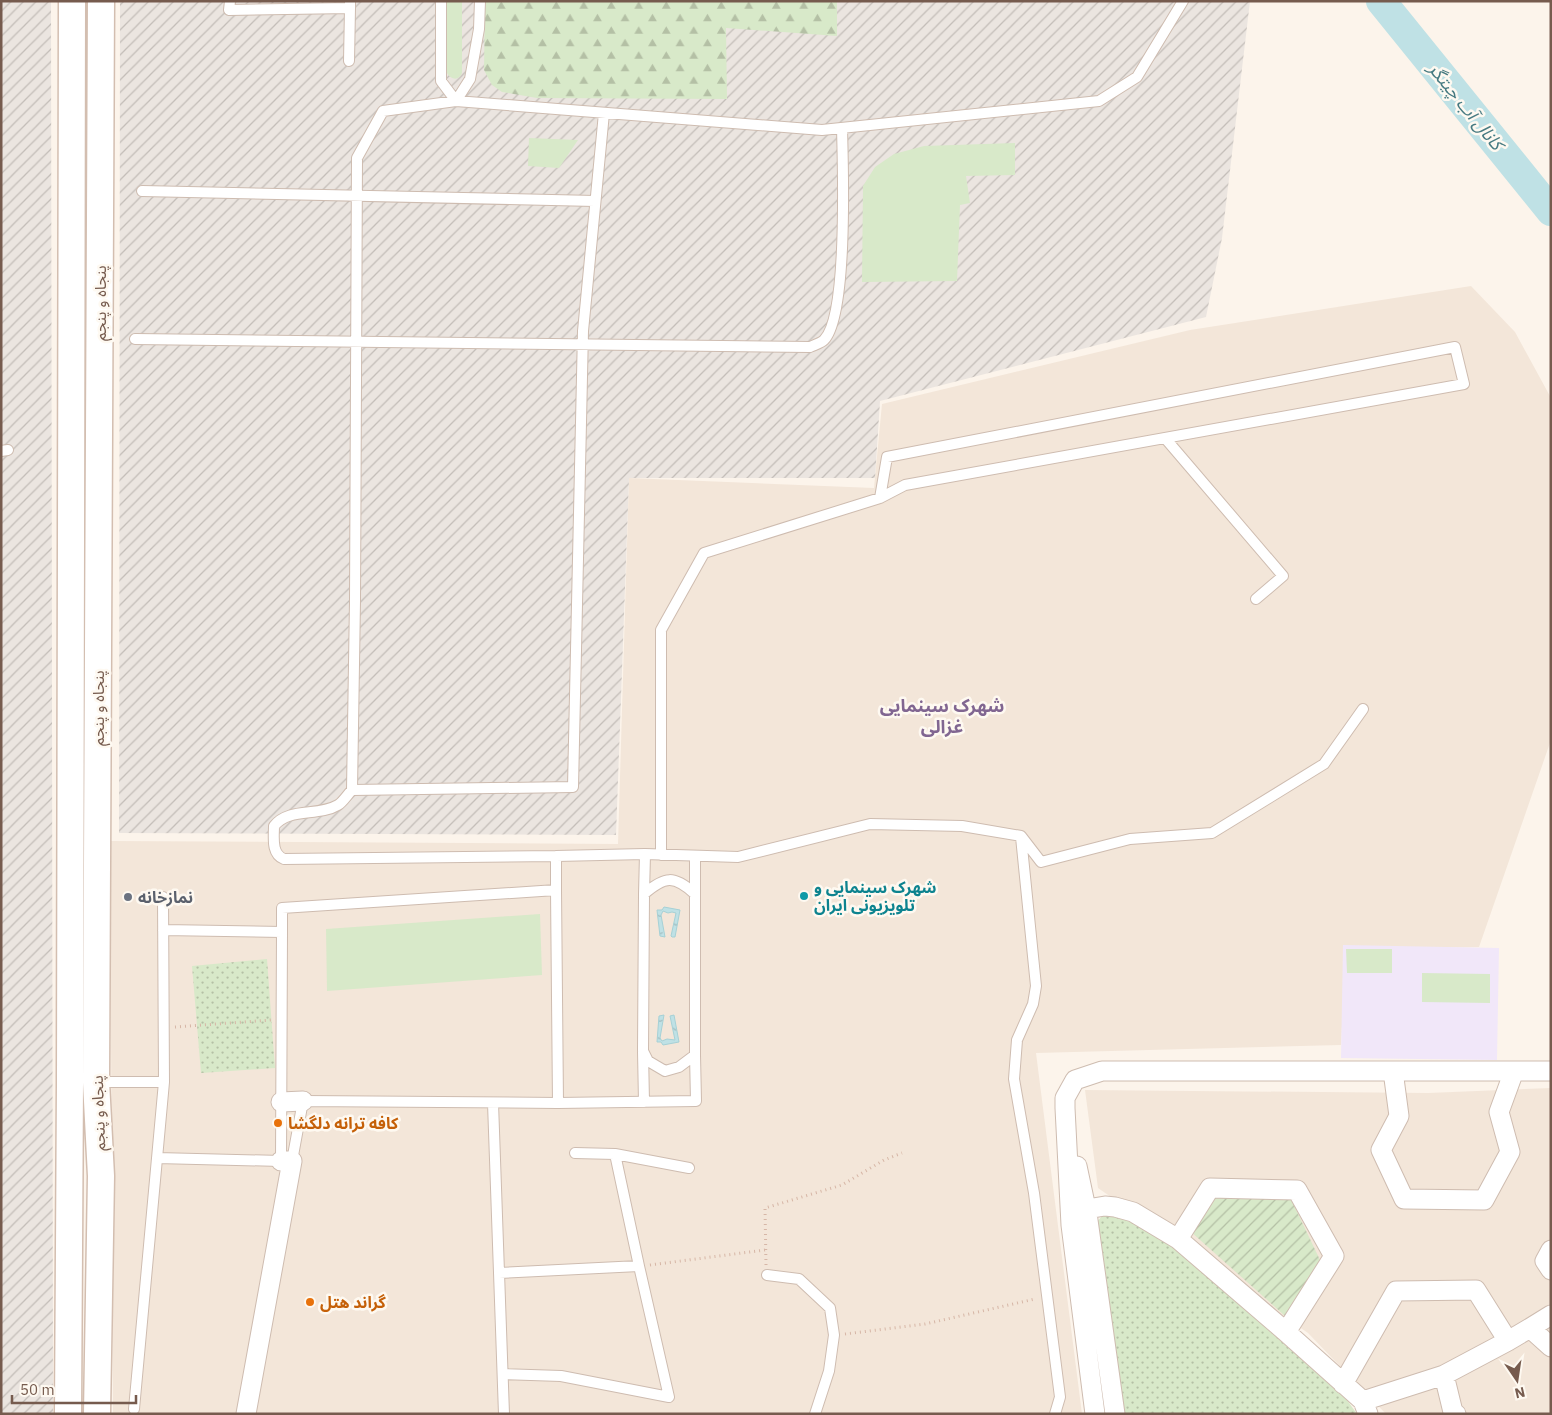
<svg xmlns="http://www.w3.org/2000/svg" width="1552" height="1415" font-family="'IBM Plex Sans','Noto Sans Arabic',sans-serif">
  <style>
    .residential { fill: #f3e6d9 }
    .industrial { fill: url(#industrial-furrows) }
    .education { fill: #f1e7f9 }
    .grass { fill: #d8e9c9 }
    .forest { fill: url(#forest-firs) }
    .park { fill: url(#park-dots) }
    .garden { fill: url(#garden-furrows) }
    .water { fill: url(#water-ripples); stroke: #a6d1d6 }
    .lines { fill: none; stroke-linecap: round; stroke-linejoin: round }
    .river { stroke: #bfe1e5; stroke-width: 30 }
    .lane-casing { stroke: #cebcb0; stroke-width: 12 }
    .street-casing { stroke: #cebcb0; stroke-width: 21 }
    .secondary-casing { stroke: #d3beb0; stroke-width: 29 }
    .path { stroke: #d6b6a6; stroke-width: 3; stroke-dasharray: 1 4; stroke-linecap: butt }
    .lane { stroke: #fff; stroke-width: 10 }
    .street { stroke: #fff; stroke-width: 19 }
    .secondary { stroke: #fff; stroke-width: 26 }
    .culture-dot { fill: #0f9aa8; stroke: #fef9f1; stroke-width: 2 }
    .worship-dot { fill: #6b7280; stroke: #fef9f1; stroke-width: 2 }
    .food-dot { fill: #e8710a; stroke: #fef9f1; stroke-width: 2 }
    .labels { text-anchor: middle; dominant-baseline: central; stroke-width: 5; stroke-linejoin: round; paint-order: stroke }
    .street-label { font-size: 16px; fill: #765b4e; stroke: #fef9f1 }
    .culture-label { font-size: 16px; font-weight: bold; fill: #0d838f; stroke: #fef9f1; text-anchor: start }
    .worship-label { font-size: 16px; font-weight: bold; fill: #5b616d; stroke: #fef9f1; text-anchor: start }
    .food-label { font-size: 16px; font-weight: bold; fill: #c56008; stroke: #fef9f1; text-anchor: start }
    .water-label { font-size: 18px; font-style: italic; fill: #467a81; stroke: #fef9f1 }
    .neighbourhood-label { font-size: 18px; font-weight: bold; fill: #816691; stroke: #fef9f1 }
  </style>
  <defs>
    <pattern id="industrial-furrows" width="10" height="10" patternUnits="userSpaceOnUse" patternTransform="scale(1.25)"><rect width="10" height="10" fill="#ebe5e0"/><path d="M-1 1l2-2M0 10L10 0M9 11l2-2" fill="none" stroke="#c3bdb8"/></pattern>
    <pattern id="forest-firs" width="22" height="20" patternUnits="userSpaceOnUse" patternTransform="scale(1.25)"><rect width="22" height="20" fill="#d8e9c9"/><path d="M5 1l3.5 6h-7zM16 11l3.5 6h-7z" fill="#b4c0a5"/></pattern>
    <pattern id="park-dots" width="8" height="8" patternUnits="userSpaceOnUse" patternTransform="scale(1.25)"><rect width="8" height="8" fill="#d8e9c9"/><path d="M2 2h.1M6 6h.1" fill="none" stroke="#b4c0a5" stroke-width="1.8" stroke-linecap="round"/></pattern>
    <pattern id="garden-furrows" width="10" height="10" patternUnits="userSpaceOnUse" patternTransform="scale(1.25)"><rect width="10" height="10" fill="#d8e9c9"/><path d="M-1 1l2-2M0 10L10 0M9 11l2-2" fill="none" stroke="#b4c0a5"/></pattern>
    <pattern id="water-ripples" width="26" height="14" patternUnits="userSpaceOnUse" patternTransform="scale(1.25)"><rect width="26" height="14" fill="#bfe1e5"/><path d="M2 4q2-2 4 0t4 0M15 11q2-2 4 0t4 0" fill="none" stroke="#a0b9bc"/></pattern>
  </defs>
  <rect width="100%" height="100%" fill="#fcf4eb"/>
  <!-- residential -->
  <path class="residential" d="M 1471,286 L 1515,332 L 1551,398 L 1551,740 L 1479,947 L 1346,949 L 1341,1045 L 1036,1053 L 1082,1414 L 113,1414 L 110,841 L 618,844 L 629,478 L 874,488 L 882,404 L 1190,330 Z
    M 1551,1088 L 1551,1414 L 1386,1414 L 1308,1333 L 1098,1188 L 1085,1090 L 1428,1093 Z"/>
  <!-- industrial -->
  <path class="industrial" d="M 1,1 L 51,1 L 53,1414 L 1,1414 Z
    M 120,1 L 1250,1 L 1222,238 L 1206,317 L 880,401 L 875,478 L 629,478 L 616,835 L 119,833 Z"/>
  <!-- education -->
  <path class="education" d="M 1343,945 L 1499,948 L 1497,1060 L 1341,1058 Z"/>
  <!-- grass -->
  <path class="grass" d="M 447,1 L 462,1 L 462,73 C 459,81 451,80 447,73 Z
    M 529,138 L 578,140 L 559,168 L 528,166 Z
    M 1015,143 L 1015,175 L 966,176 L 970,203 L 960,205 L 957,281 L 862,282 L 863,186 L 875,167 L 894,154 L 924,146 Z
    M 540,914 L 542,975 L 327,991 L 326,929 Z
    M 1346,949 L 1392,949 L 1392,973 L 1347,973 Z
    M 1422,973 L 1490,974 L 1490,1003 L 1422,1002 Z"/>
  <!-- forest -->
  <path class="forest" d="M 485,1 L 837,1 L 837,36 L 726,28 L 727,99 L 537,98 L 502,92 L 492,85 L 484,70 Z"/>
  <!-- park -->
  <path class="park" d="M 267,959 L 275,1068 L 201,1073 L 192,966 Z
    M 1110,1213 L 1123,1215 L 1172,1244 L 1347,1400 L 1357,1414 L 1124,1414 L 1096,1223 L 1102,1216 Z"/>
  <!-- garden -->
  <path class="garden" d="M 1217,1193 L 1290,1197 L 1320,1260 L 1285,1316 L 1190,1231 Z"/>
  <!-- water -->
  <path class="water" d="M 664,907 L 680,910 L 675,937 L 672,937 L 671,936 L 676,913 L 672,912 L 668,913 L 663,911 L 661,915 L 665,937 L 660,936 L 657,910 L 662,910 Z
    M 664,1015 L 660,1038 L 662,1041 L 667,1039 L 675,1040 L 670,1016 L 674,1015 L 679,1042 L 663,1045 L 661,1042 L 657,1042 L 659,1016 Z"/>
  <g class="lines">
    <!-- river -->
    <path class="river" d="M 1381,1 L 1551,211"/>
    <defs>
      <path id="lane" d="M 230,1 L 229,10 L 350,8 L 350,1
        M 441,1 L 441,81 L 456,101 L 470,79 L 479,29 L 480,1
        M 349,61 L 350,8
        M 604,113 L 583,331 L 573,787 L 352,790 L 355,601 L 357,158 L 383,111 L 456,101 L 822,130 L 1099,101 L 1137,77 L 1183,1
        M 142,191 L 595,201
        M 135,339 L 810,347 C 814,345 821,343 824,340 C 848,316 843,166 842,128
        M 1165,438 L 1283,576 L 1256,599
        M 1,451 L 8,450
        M 352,790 C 347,795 343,802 338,805 C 318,817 289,807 274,826 C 274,837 271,854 284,859 L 556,856
        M 1021,837 L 1036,986 L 1033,1004 L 1017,1040 L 1014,1079 L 1034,1193 L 1060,1397 L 1055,1414
        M 661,855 L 661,630 L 704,553 L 880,498 L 905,485 L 1464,384 L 1455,347 L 887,457 L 880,498
        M 695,856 L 695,1055 L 679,1067 L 665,1071 L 648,1061 L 643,1051 L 644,894 C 665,876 674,875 695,894
        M 556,890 L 556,856 L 645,854 L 738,857 L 870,824 L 962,826 L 1021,836 L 1041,862 L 1130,839 L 1212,833 L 1324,764 L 1363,709
        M 644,894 L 645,854
        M 282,932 L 282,908 L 556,890 L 558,1103 L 303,1101 L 292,1161
        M 643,1052 L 644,1102
        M 97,1082 L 164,1082
        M 493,1103 L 504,1414
        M 558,1103 L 696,1101 L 695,1055
        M 575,1153 L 615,1154
        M 157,1158 L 281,1161 L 282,932 L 163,930
        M 499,1273 L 639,1266 L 615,1154 L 689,1168
        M 767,1275 L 799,1279 L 830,1308 L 834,1335 L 829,1371 L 815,1414
        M 503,1374 L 561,1376 L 669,1397 L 639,1266
        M 134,1409 L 164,1082 L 163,897"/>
      <path id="street" d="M 1393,1071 L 1399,1116 L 1381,1150 L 1404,1199 L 1484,1200 L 1510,1152 L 1499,1112 L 1514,1071
        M 281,1102 L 303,1101
        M 1077,1166 L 1087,1213 L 1115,1414
        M 1071,1225 L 1093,1208 L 1105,1206 L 1115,1207 L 1133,1212 L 1178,1239 L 1286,1332 L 1363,1401 L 1368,1414
        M 1178,1239 L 1210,1188 L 1297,1190 L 1334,1256 L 1286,1332
        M 1551,1250 L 1545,1261 L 1551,1270
        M 1530,1328 L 1551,1315
        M 1508,1341 L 1530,1328 L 1551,1347
        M 1444,1375 L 1453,1412 L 1456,1414
        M 1343,1384 L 1396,1291 L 1476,1290 L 1508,1341 L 1444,1375 L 1363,1401
        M 246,1414 L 292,1161 L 281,1161
        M 1095,1414 L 1071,1225 L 1065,1108 L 1065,1098 L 1075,1080 L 1102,1071 L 1551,1071"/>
      <path id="secondary" d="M 68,1414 L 70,1082 L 72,1
        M 97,1414 L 101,1176 L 96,1082 L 101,1"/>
    </defs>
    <!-- lane casing -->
    <use href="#lane" class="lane-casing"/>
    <!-- street casing -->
    <use href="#street" class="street-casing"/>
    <!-- secondary casing -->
    <use href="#secondary" class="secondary-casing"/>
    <!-- path -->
    <path class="path" d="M 175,1027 L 271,1020
      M 650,1265 L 765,1250
      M 766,1265 L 765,1208 L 842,1185 L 884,1160 L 902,1153
      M 845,1334 L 925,1324 L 1035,1299"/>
    <!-- lane -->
    <use href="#lane" class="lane"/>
    <!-- street -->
    <use href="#street" class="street"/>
    <!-- secondary -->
    <use href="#secondary" class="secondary"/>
  </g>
  <!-- markers -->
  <circle class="culture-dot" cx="804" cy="896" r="5"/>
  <circle class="worship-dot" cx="128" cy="897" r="5"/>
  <g class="food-dot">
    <circle cx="278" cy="1123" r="5"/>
    <circle cx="310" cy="1302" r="5"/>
  </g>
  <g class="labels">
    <!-- street labels -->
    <g class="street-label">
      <text transform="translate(100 303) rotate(-90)">پنجاه و پنجم</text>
      <text transform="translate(98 708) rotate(-90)">پنجاه و پنجم</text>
      <text transform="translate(98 1113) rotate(-92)">پنجاه و پنجم</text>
    </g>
    <!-- culture labels -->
    <g class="culture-label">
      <text x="814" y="887">شهرک سینمایی و<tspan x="814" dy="18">تلویزیونی ایران</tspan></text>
    </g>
    <!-- worship labels -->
    <g class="worship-label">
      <text x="138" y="897">نمازخانه</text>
    </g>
    <!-- food labels -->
    <g class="food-label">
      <text x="288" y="1123">کافه ترانه دلگشا</text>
      <text x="320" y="1302">گراند هتل</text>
    </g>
    <!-- water labels -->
    <g class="water-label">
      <text transform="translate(1466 106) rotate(51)">کانال آب چیتگر</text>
    </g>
    <!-- neighbourhood labels -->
    <g class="neighbourhood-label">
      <text x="942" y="705">شهرک سینمایی<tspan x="942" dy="21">غزالی</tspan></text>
    </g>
  </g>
  <!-- border -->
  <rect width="1552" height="1415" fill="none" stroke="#765b4e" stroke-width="5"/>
  <!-- north arrow -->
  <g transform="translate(1517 1380) rotate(167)" stroke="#fef9f1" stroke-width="4" paint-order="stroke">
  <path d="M0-4L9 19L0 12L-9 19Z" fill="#765b4e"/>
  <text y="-8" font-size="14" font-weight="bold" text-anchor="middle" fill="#765b4e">N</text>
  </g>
  <!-- scale -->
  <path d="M12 1395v8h124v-8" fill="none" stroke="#765b4e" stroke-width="2.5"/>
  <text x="20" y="1395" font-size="15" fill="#765b4e" stroke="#fef9f1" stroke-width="4" paint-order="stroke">50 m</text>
</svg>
